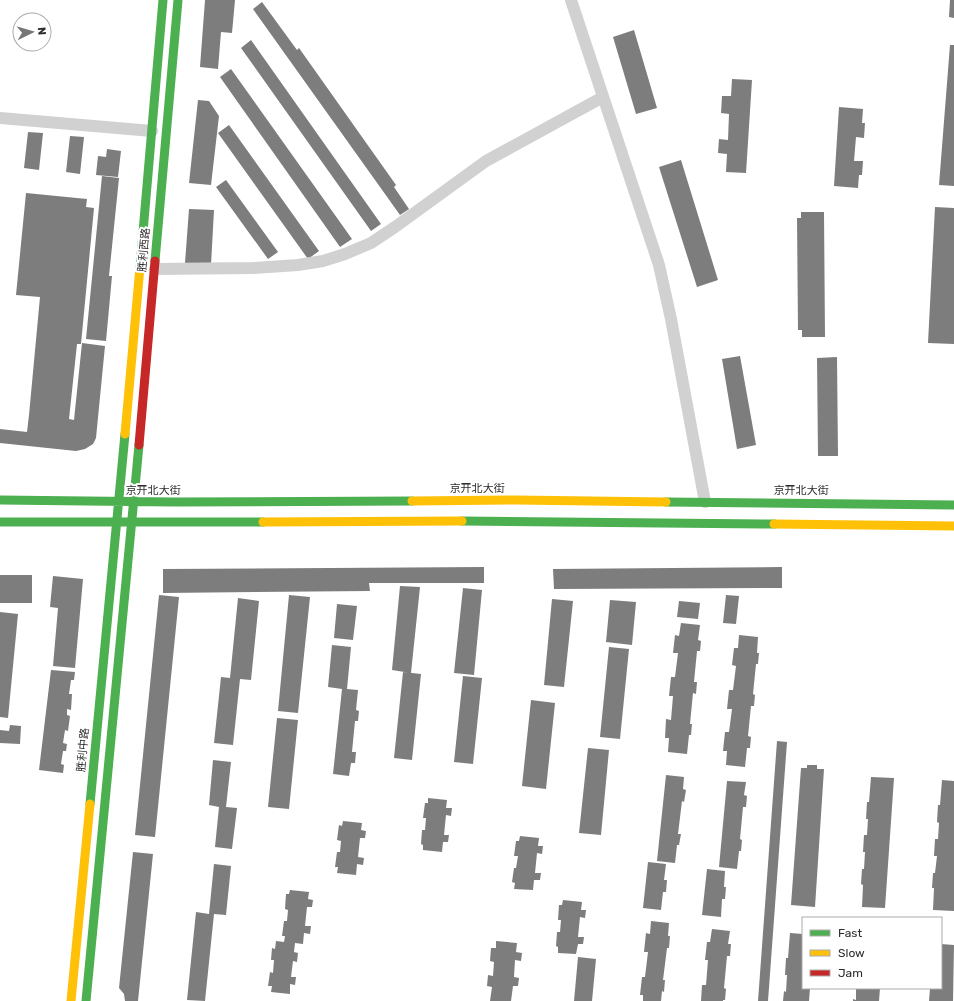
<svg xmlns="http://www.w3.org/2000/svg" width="954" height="1001" font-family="Rubik,'Noto Sans SC',sans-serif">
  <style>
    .building { fill: #7d7d7d }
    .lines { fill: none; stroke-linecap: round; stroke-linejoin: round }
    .street { stroke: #d1d1d1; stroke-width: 12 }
    .fast { stroke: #4caf50; stroke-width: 9 }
    .slow { stroke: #ffc107; stroke-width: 9 }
    .jam { stroke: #c62828; stroke-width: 9 }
    .labels { text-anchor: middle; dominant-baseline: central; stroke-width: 4; stroke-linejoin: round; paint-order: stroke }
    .street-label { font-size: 11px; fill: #2c2c2c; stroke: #fff }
  </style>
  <rect width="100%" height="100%" fill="#fff"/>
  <!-- building -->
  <path class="building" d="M 205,0 L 235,0 L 232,33 L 221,32 L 218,69 L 200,67 Z
    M 950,0 L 954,0 L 954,18 L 949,17 Z
    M 262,2 L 297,50 L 299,48 L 396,185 L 394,187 L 409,209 L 400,215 L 253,9 Z
    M 634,30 L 657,108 L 636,114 L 613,37 Z
    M 251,40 L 381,224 L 371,231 L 241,48 Z
    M 950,45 L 954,45 L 954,186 L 939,185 Z
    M 231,69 L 352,239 L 340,247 L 220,77 Z
    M 732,79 L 752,80 L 746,173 L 726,172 L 727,154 L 718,153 L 719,139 L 728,140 L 729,114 L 721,113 L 722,96 L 731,96 Z
    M 198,100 L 209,101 L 219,116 L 211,185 L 189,183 Z
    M 839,107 L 863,109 L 862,123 L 865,123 L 864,138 L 856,137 L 854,161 L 863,161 L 862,175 L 859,175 L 858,188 L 834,186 Z
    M 229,125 L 319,251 L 308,259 L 218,133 Z
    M 28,132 L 43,133 L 39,170 L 24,168 Z
    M 70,136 L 84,137 L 80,174 L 66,172 Z
    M 107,149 L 121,151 L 118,177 L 96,175 L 98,156 L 106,157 Z
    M 681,160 L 718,280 L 697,287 L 659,167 Z
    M 102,176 L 119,178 L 109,276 L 112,276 L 106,341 L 86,339 Z
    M 226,180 L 278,252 L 268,259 L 216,187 Z
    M 26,193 L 87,199 L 86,207 L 94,208 L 81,344 L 77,344 L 69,419 L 74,420 L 82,343 L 105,346 L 96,438 L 93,444 L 85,449 L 76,451 L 0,443 L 0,429 L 27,432 L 29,415 L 40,297 L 16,295 Z
    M 935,207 L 954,208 L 954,344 L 928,343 Z
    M 189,209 L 214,210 L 211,265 L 185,263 Z
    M 801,212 L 824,212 L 825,337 L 802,337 L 802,330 L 798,330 L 797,218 L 801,218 Z
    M 740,356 L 756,445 L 737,449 L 722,359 Z
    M 837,357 L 838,456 L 818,456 L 817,358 Z
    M 484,567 L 484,583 L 369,583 L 370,591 L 163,593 L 163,569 Z
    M 782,567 L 782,588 L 554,589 L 553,569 Z
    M 0,575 L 32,575 L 32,603 L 0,603 Z
    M 53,576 L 83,579 L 75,668 L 53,666 L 58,608 L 50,607 Z
    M 400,586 L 420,587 L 411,673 L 392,670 Z
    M 463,588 L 482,590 L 474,675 L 454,673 Z
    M 159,595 L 179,597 L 155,837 L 135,835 Z
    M 289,595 L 310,597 L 298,713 L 278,711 Z
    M 726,595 L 739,596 L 736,624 L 723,623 Z
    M 238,598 L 259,601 L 251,680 L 240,679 L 233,745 L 214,743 L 221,677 L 230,678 Z
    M 552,599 L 573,601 L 564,687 L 544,685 Z
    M 610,600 L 636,602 L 632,645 L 606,642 Z
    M 679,601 L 700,603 L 698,619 L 677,617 Z
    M 337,604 L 357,606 L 353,640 L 334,638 Z
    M 0,612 L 18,614 L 8,718 L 0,717 Z
    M 681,623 L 700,625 L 698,640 L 701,641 L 700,651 L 697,651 L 694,682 L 697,682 L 696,694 L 693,693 L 690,724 L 692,724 L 691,735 L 689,735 L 687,754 L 668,752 L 669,738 L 665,738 L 666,719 L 671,720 L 673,696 L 669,696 L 671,677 L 675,677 L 678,653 L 673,653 L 675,635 L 679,636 Z
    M 739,635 L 758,637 L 757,653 L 759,653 L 758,664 L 756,664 L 753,694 L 755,695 L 754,706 L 751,706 L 748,736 L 751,737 L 750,748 L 747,748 L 745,767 L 726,765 L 727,751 L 723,751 L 725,732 L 729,732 L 732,709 L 727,709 L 729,690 L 733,690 L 736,666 L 732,665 L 734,648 L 738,648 Z
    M 332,645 L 351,647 L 347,689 L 358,690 L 356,710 L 359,711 L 358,721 L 355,721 L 352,752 L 356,752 L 355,763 L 351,763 L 349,776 L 333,774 L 342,689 L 328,687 Z
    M 609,647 L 629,649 L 620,739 L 600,737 Z
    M 51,670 L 75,672 L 74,680 L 71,680 L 69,694 L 72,694 L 71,710 L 67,709 L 67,715 L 70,716 L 68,731 L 65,730 L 63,743 L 67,744 L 66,751 L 63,751 L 61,764 L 64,765 L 63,773 L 39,770 Z
    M 403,672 L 421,674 L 412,760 L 394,758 Z
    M 463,676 L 482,678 L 473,764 L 454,762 Z
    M 531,700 L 555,703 L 546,789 L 522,786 Z
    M 277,718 L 298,720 L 289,809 L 268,807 Z
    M 10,725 L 21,726 L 20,744 L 0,743 L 0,730 L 9,731 Z
    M 777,741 L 787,742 L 768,1001 L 758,1001 Z
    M 588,748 L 609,750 L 601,835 L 579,833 Z
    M 213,760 L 231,762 L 226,807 L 237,808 L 232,849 L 215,847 L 219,807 L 209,805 Z
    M 807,765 L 817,765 L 817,769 L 824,769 L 815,907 L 791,905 L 801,768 L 807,768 Z
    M 666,775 L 684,777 L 683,789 L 686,790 L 684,802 L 682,801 L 678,834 L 681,834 L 679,845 L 677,845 L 675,863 L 657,861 Z
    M 871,777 L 894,778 L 885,908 L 862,907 L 863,885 L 861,884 L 862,869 L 864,869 L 865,852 L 863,852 L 864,835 L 867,835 L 868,819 L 866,819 L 867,802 L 869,802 Z
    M 942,780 L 954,781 L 954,911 L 933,910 L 934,888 L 932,888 L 933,873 L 935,873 L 937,856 L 934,856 L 935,839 L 938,839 L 939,823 L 937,822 L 938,805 L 940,805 Z
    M 727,781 L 746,782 L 744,795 L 747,796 L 746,807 L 743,807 L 740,839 L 742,840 L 741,851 L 739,851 L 737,869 L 719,867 Z
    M 428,798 L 447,800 L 446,808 L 452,808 L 451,816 L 446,815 L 444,835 L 449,835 L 448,842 L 443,842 L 442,852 L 423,850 L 423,845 L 421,844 L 422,830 L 425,830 L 426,818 L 423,818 L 425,803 L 428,803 Z
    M 343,821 L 362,823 L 361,830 L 366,831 L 365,838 L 360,838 L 358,857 L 364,858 L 363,865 L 357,864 L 356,875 L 337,873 L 338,867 L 335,867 L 337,852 L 340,852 L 341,841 L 337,840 L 339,825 L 342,826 Z
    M 520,836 L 539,838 L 538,846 L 543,846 L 542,854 L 537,853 L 535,873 L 541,873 L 540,880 L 534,880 L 533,890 L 514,889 L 515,883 L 512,882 L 514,868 L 516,868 L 518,856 L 514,856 L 516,841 L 519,841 Z
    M 133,852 L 153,854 L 138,1001 L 125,1001 L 124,994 L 119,988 Z
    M 648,862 L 666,864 L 664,880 L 667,880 L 666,892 L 663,892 L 661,910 L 643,908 Z
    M 214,864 L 231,866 L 226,915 L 214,914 L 205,1001 L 187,1000 L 196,912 L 209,914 Z
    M 707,869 L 725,871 L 724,887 L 726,887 L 725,899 L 722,899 L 721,917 L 702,915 Z
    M 290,890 L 309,892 L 308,899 L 313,900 L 312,907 L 307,907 L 305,926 L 311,926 L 310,934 L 304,933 L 303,944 L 295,943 L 294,952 L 298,953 L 297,962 L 293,961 L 291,977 L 296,977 L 295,985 L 290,984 L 290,994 L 271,992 L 272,986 L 268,986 L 270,972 L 273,973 L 274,960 L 271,960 L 272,948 L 275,949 L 276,941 L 284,942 L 285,936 L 282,936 L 284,921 L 287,921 L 288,910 L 285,909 L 286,894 L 289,894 Z
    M 563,900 L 582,902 L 581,910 L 586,910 L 585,918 L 580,917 L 578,937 L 584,937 L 583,944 L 578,944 L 576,954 L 558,953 L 558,947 L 556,946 L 557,932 L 560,932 L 561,920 L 558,920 L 559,905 L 562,905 Z
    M 651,921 L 669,923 L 668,936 L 670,936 L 669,948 L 667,948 L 663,980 L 665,980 L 664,992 L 662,991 L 661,1001 L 643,1001 L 643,995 L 640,995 L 642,977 L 645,977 L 648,952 L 644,952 L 646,933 L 650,934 Z
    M 712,929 L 730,931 L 728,944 L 731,944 L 730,956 L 727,956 L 724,988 L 726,989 L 725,1000 L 723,1000 L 723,1001 L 701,1001 L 702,985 L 706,985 L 708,960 L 705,960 L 707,942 L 710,942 Z
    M 790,933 L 803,934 L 803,988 L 810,988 L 809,1001 L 783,1001 L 784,991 L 786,992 L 787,975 L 785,975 L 786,958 L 788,958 Z
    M 496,941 L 517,943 L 516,952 L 522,953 L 521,961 L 515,960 L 514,977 L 519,978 L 518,986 L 513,986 L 511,1001 L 490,1001 L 492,987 L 487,986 L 488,975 L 493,976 L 494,962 L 490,961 L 491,948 L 496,948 Z
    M 941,944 L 954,945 L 953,1001 L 929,1001 L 930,988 L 941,988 Z
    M 578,957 L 596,959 L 592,1001 L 574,1001 Z
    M 856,988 L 880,988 L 879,1001 L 853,1001 L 853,999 L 856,1000 Z"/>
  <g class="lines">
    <!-- street -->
    <path class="street" d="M 571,0 L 659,265 L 671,319 L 705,502
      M 0,118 L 152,131
      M 155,269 L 253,268 L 298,265 L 323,261 L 345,254 L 371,243 L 395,227 L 486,161 L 603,97"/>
    <!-- fast -->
    <path class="fast" d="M 155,261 L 178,0
      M 140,267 L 163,0
      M 0,500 L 173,502 L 412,501
      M 666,502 L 954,505
      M 462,521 L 774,524
      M 0,522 L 263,522
      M 90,804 L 125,434
      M 86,1001 L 139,445"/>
    <!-- slow -->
    <path class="slow" d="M 125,434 L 140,267
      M 412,501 L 516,500 L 666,502
      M 263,522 L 462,521
      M 774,524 L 954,526
      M 71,1001 L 90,804"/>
    <!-- jam -->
    <path class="jam" d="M 139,445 L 155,261"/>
  </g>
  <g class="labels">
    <!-- street labels -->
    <g class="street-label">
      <text transform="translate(144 250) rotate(-85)">胜利西路</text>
      <text x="477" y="488">京开北大街</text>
      <text x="153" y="490">京开北大街</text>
      <text x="801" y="490">京开北大街</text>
      <text transform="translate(83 750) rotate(-85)">胜利中路</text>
    </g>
  </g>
  <!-- legend -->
  <rect x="802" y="917" width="140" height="72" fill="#ffffff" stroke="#ababab"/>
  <rect x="810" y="930" width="20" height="6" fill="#4caf50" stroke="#ababab"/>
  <text x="838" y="937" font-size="12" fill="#2c2c2c">Fast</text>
  <rect x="810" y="950" width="20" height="6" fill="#ffc107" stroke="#ababab"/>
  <text x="838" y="957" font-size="12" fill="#2c2c2c">Slow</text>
  <rect x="810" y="970" width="20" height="6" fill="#c62828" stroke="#ababab"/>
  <text x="838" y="977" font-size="12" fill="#2c2c2c">Jam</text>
  <!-- north arrow -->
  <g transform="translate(32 32) rotate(85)"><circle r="19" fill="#ffffff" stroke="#ababab"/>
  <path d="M0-3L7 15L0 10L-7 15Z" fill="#767676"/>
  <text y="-6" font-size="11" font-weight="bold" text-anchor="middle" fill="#2c2c2c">N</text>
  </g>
</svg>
